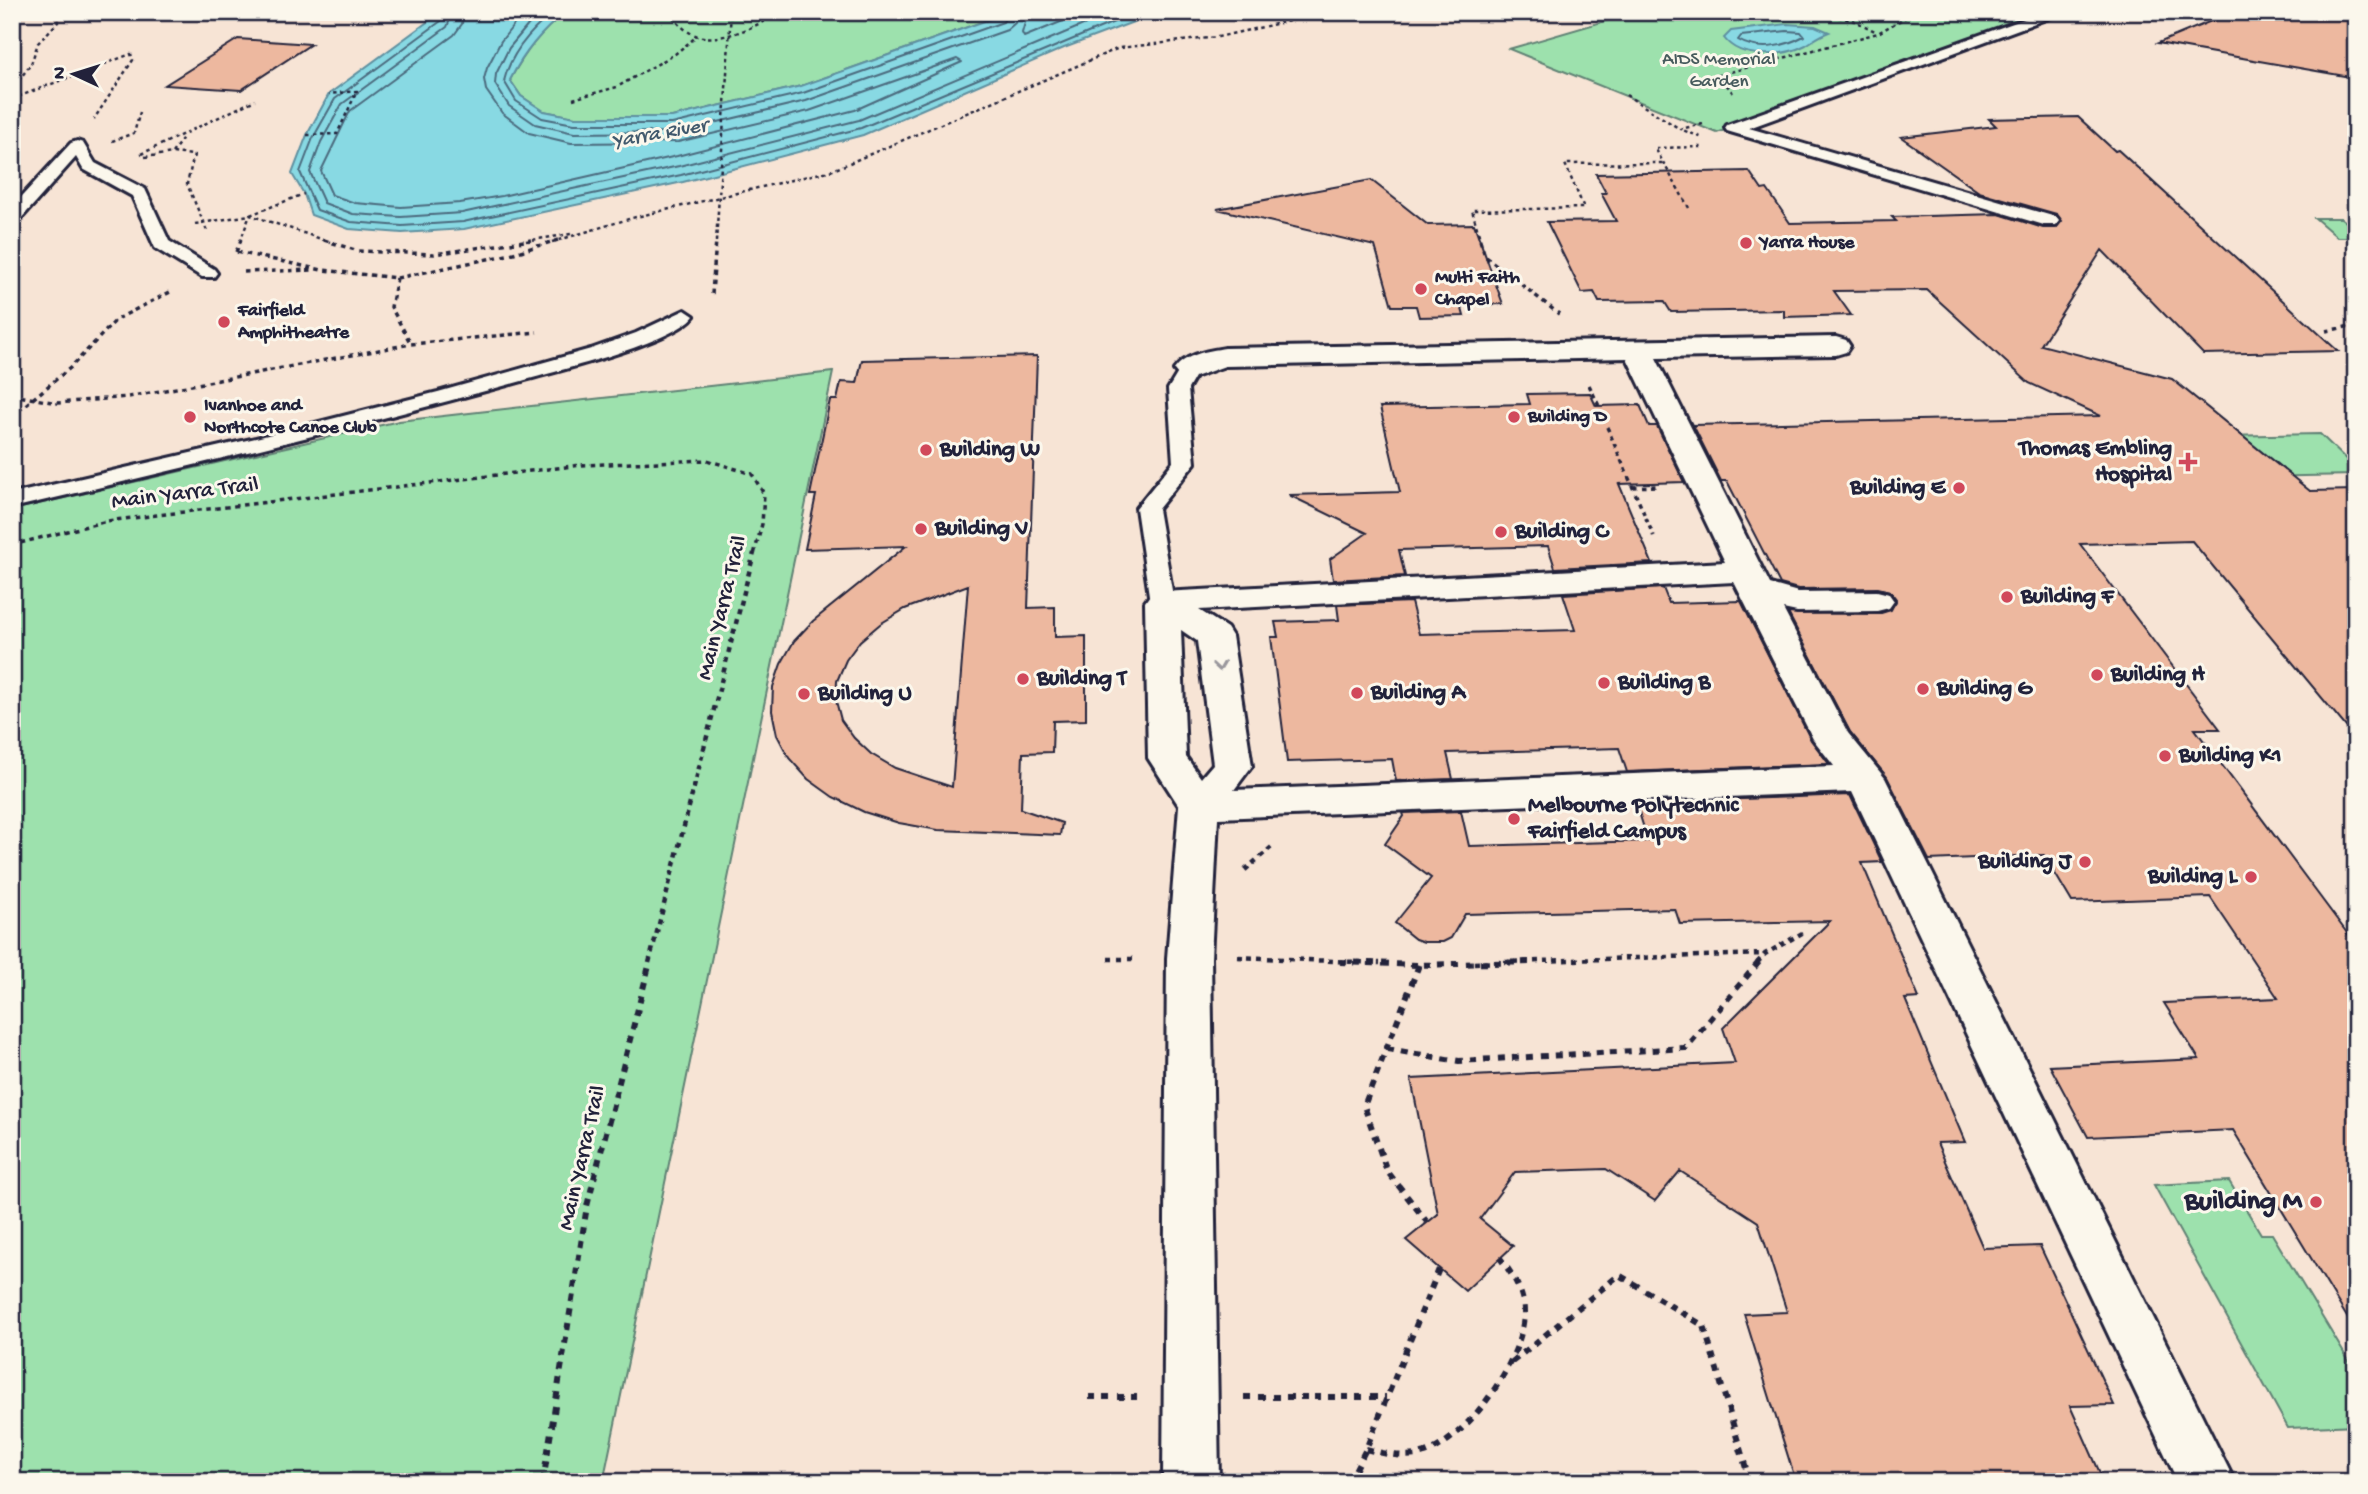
<svg xmlns="http://www.w3.org/2000/svg" width="2368" height="1494" font-family="'Gochi Hand',sans-serif">
  <style>
    .green { fill: #9de1ad; stroke: #608274; stroke-width: 2 }
    .water { fill: #88d9e3; stroke: #5f90a0; stroke-width: 2 }
    .lines { fill: none; stroke-linecap: round; stroke-linejoin: round }
    .shore { stroke: #4b6b7e; stroke-width: 2 }
    .building { fill: #edb89f; stroke: #22223b; stroke-width: 2; fill-rule: evenodd }
    .lane-casing { stroke: #22223b; stroke-width: 6 }
    .street-casing { stroke: #22223b; stroke-width: 6 }
    .path-far3 { stroke: #22223b; stroke-width: 2.5; stroke-dasharray: 3.5 3.5; stroke-linecap: butt }
    .path-far2 { stroke: #22223b; stroke-width: 3.5; stroke-dasharray: 4.5 4.5; stroke-linecap: butt }
    .path-far1 { stroke: #22223b; stroke-width: 4.5; stroke-dasharray: 5 5; stroke-linecap: butt }
    .path { stroke: #22223b; stroke-width: 6; stroke-dasharray: 7 7; stroke-linecap: butt }
    .lane { fill: #fbf7ec; fill-rule: evenodd }
    .street { fill: #fbf7ec; fill-rule: evenodd }
    .path-bridge-far1 { stroke: #22223b; stroke-width: 2.5; stroke-dasharray: 3.5 3.5; stroke-linecap: butt }
    .path-bridge { stroke: #22223b; stroke-width: 3.5; stroke-dasharray: 4.5 4.5; stroke-linecap: butt }
    .oneway { stroke: #99979c }
    .poi-dot { fill: #d1495b; stroke: #fbf7ec; stroke-width: 2.5 }
    .labels { text-anchor: middle; dominant-baseline: central; stroke-width: 6; stroke-linejoin: round; paint-order: stroke }
    .far-park-label { font-size: 19px; fill: #475b5d; stroke: #fbf7ec }
    .far-poi-label { font-size: 19px; font-weight: bold; fill: #22223b; stroke: #fbf7ec; text-anchor: start }
    .far-water-label { font-size: 21px; font-style: italic; fill: #41596d; stroke: #fbf7ec }
    .poi-label { font-size: 23px; font-weight: bold; fill: #22223b; stroke: #fbf7ec; text-anchor: start }
    .street-label { font-size: 23px; fill: #22223b; stroke: #fbf7ec }
    .near-poi-label { font-size: 28px; font-weight: bold; fill: #22223b; stroke: #fbf7ec; text-anchor: end }
  </style>
  <rect width="100%" height="100%" fill="#f7e4d5"/>
  <filter id="ink" filterUnits="userSpaceOnUse"><feTurbulence type="fractalNoise" baseFrequency=".0143" numOctaves="2"/><feDisplacementMap in="SourceGraphic" scale="14" xChannelSelector="R" yChannelSelector="G"/><feConvolveMatrix kernelMatrix="1 2 1 2 8 2 1 2 1" color-interpolation-filters="sRGB"/></filter>
  <g filter="url(#ink)">
    <!-- green -->
    <path class="green" d="M 566,12 L 1010,12 L 801,86 L 672,117 L 575,117 L 543,111 L 521,96 L 510,80 C 525,52 541,31 566,12 Z
      M 1636,12 L 2051,12 L 1717,133 L 1509,49 Z
      M 2315,218 L 2341,218 L 2356,230 L 2356,237 L 2337,237 Z
      M 833,372 L 603,1482 L 12,1482 L 12,510 L 399,421 Z
      M 2320,434 L 2356,469 L 2356,475 L 2259,477 L 2222,436 Z
      M 2229,1181 L 2261,1234 L 2272,1234 L 2356,1373 L 2356,1425 L 2288,1428 L 2154,1185 Z"/>
    <!-- water -->
    <path class="water" d="M 441,12 L 566,12 C 541,31 524,52 510,80 L 521,96 L 544,111 L 575,117 L 672,117 L 801,86 L 1010,12 L 1160,12 L 1064,48 L 863,135 L 683,182 L 464,229 L 402,233 L 349,229 L 311,215 L 304,194 L 292,174 L 307,135 L 329,94 Z
      M 1787,24 L 1815,26 L 1829,32 C 1820,35 1814,40 1806,45 C 1783,57 1740,60 1724,38 L 1731,31 Z"/>
    <g class="lines">
      <!-- shore -->
      <path class="shore" d="M 444,12 L 441,21 L 335,99 L 313,138 L 300,172 L 317,210 L 351,222 L 402,226 L 463,222 L 681,175 L 861,128 L 1138,12
        M 453,12 L 447,27 L 342,104 L 321,142 L 310,172 L 324,203 L 353,214 L 401,217 L 462,213 L 679,166 L 859,120 L 1114,12
        M 463,12 L 462,24 L 454,35 L 350,111 L 321,171 L 332,195 L 355,203 L 401,207 L 460,203 L 502,196 L 677,156 L 855,110 L 962,62 L 957,59 L 809,111 L 678,142 L 571,143 L 529,133 L 502,113 L 486,90 L 484,79 L 487,68 L 501,41 L 524,12
        M 539,12 L 509,48 L 496,74 L 495,84 L 509,106 L 535,124 L 574,133 L 676,132 L 806,101 L 1007,30 L 1015,23 L 1017,12
        M 554,12 C 531,30 511,52 504,81 L 516,101 L 542,118 L 574,124 L 672,124 L 803,93 L 1003,22 L 1009,12
        M 1028,12 L 1022,33 L 1024,37 L 1085,12
        M 1787,31 L 1801,32 L 1804,36 C 1784,47 1759,52 1738,40 L 1741,36 Z"/>
    </g>
    <!-- building -->
    <path class="building" d="M 2233,12 L 2356,12 L 2356,78 L 2158,43 Z
      M 238,39 L 311,44 L 241,90 L 165,85 Z
      M 2078,117 L 2115,151 L 2118,150 L 2338,351 L 2203,354 L 2102,250 L 2041,345 L 2172,379 L 2310,491 L 2356,490 L 2356,739 L 2192,541 L 2080,544 L 2220,729 L 2195,729 L 2356,945 L 2356,1332 L 2233,1130 L 2088,1137 L 2050,1066 L 2199,1059 L 2164,1003 L 2278,998 L 2210,897 L 2072,902 L 2044,855 L 1929,860 L 1887,777 L 1850,732 L 1788,613 L 1878,614 L 1891,610 L 1896,599 L 1890,591 L 1878,588 L 1798,589 L 1780,584 L 1727,481 L 1721,481 L 1693,425 L 2101,416 L 2029,383 L 1927,290 L 1834,291 L 1851,315 L 1784,317 L 1784,310 L 1671,312 L 1664,301 L 1599,302 L 1594,292 L 1582,293 L 1547,222 L 1616,221 L 1601,193 L 1606,193 L 1596,174 L 1749,171 L 1762,190 L 1767,189 L 1790,223 L 1896,221 L 1892,217 L 1999,214 L 2043,228 L 2056,228 L 2062,221 L 2057,214 L 1979,192 L 1901,137 L 1996,126 L 1989,119 Z
      M 1371,180 L 1428,225 L 1474,224 L 1503,304 L 1461,305 L 1464,316 L 1419,317 L 1416,306 L 1392,306 L 1375,246 L 1217,209 Z
      M 1037,356 L 1028,608 L 1055,607 L 1055,637 L 1086,636 L 1086,720 L 1053,721 L 1052,752 L 1023,753 L 1021,809 L 1062,823 L 1060,835 L 938,830 L 899,823 L 864,812 L 833,797 L 808,779 L 789,758 L 777,735 L 772,711 L 773,687 L 781,664 L 794,641 L 813,621 L 906,546 L 805,549 L 816,495 L 810,495 L 830,400 L 837,400 L 841,382 L 857,383 L 862,360 ZM 968,585 L 952,787 L 895,768 L 871,754 L 854,738 L 841,720 L 836,701 L 837,681 L 846,660 L 860,641 L 880,624 L 905,609 Z
      M 1590,393 L 1596,406 L 1640,405 L 1649,426 L 1657,426 L 1684,482 L 1619,484 L 1652,563 L 1555,568 L 1548,546 L 1399,550 L 1405,576 L 1333,580 L 1330,559 L 1367,533 L 1289,495 L 1400,492 L 1380,407 L 1530,404 L 1527,394 Z
      M 1663,588 L 1669,603 L 1741,601 L 1811,740 L 1829,764 L 1627,772 L 1619,748 L 1447,753 L 1453,779 L 1396,781 L 1392,759 L 1287,762 L 1271,637 L 1278,637 L 1275,622 L 1339,620 L 1337,605 L 1411,602 L 1419,634 L 1575,630 L 1563,594 Z
      M 1850,795 L 1882,862 L 1862,863 L 1919,998 L 1905,999 L 1965,1142 L 1937,1143 L 1983,1248 L 2040,1246 L 2114,1405 L 2070,1406 L 2104,1482 L 1796,1482 L 1744,1314 L 1787,1312 L 1758,1222 L 1680,1171 L 1655,1201 L 1606,1169 L 1515,1172 L 1480,1219 L 1513,1246 L 1465,1291 L 1406,1240 L 1438,1214 L 1411,1079 L 1735,1063 L 1723,1028 L 1830,921 L 1680,924 L 1675,909 L 1465,914 L 1451,938 L 1443,942 L 1424,942 L 1415,939 L 1395,923 L 1431,878 L 1385,844 L 1404,816 L 1403,813 L 1461,811 L 1469,846 L 1648,841 L 1636,803 Z"/>
    <g class="lines">
      <defs>
        <path id="lane" d="M 2044,12 L 2065,12 L 1749,128 L 2056,217 L 2059,221 L 2056,225 L 2044,225 L 1727,131 L 1725,128 L 1727,125 Z
          M 77,141 L 83,143 L 95,163 L 145,189 L 169,241 L 214,269 L 217,273 L 214,277 L 202,277 L 155,248 L 132,196 L 83,169 L 76,157 L 18,222 L 12,223 L 12,207 L 71,143 Z
          M 685,310 L 694,316 C 675,342 557,371 522,381 C 353,428 183,468 12,508 L 12,494 L 260,437 L 438,392 L 591,349 L 636,333 Z
          M 1189,364 L 1196,366 L 1199,370 L 1188,389 L 1195,463 L 1158,509 L 1174,602 L 1170,607 L 1154,607 L 1150,602 L 1136,508 L 1173,462 L 1168,389 L 1182,366 Z"/>
        <path id="street" d="M 1836,337 L 1846,340 L 1850,346 L 1846,352 L 1836,355 L 1656,358 L 1770,584 L 1798,592 L 1877,591 L 1889,594 L 1894,601 L 1889,608 L 1877,611 L 1797,612 L 1783,609 L 1848,733 L 1885,778 L 2235,1482 L 2178,1482 L 1852,792 L 1218,818 L 1211,958 L 1219,1482 L 1163,1482 L 1167,958 L 1179,806 L 1148,758 L 1145,602 L 1150,595 L 1162,592 L 1725,562 L 1627,358 L 1225,366 L 1189,379 L 1179,376 L 1174,370 C 1185,354 1207,351 1225,348 ZM 1734,582 L 1813,739 L 1834,766 L 1234,790 L 1252,766 L 1232,636 L 1227,628 L 1199,610 ZM 1181,630 L 1197,641 L 1213,764 L 1201,778 L 1186,757 Z"/>
      </defs>
      <!-- lane casing -->
      <use href="#lane" class="lane-casing"/>
      <!-- street casing -->
      <use href="#street" class="street-casing"/>
      <!-- path-far3 -->
      <path class="path-far3" d="M 668,12 C 676,21 686,33 698,36 C 725,43 759,24 782,12
        M 1818,12 L 1855,21 L 1877,32
        M 12,13 L 54,14 L 58,22 L 38,43 L 31,64 L 12,89
        M 1733,93 L 1719,75 L 1878,33 L 1915,12
        M 1626,95 L 1680,129
        M 12,99 L 131,54 L 133,60 L 94,119
        M 573,99 L 617,87 L 675,54 L 697,36
        M 1703,124 L 1680,129 L 1703,138
        M 307,135 L 337,134 L 357,91 L 329,94
        M 112,141 L 134,133 L 140,112
        M 172,153 L 184,136
        M 141,154 L 255,100
        M 145,157 L 172,153 L 194,155 L 187,184 L 207,231
        M 1689,208 L 1655,148 L 1704,147
        M 195,224 L 250,215 L 304,194
        M 240,242 L 250,215 L 330,242
        M 519,242 L 571,234
        M 552,242 L 632,218 L 833,170 L 1119,48 L 1218,37 L 1329,12
        M 1481,242 L 1472,210 L 1584,208 L 1565,164 L 1663,163"/>
      <!-- path-far2 -->
      <path class="path-far2" d="M 324,240 L 358,251 L 434,254 L 531,240
        M 1480,240 L 1485,256 L 1559,314
        M 236,252 L 241,240
        M 237,252 L 322,270 L 397,278 L 507,255 L 558,240
        M 244,272 L 312,270
        M 397,278 L 391,307 L 411,344
        M 2326,331 L 2356,325
        M 1589,385 L 1599,406
        M 12,395 L 58,403 L 128,397 L 411,344 L 537,332
        M 12,416 L 70,368 L 117,319 L 172,291
        M 1607,427 L 1654,537
        M 1633,487 L 1657,486
        M 12,545 L 107,521 L 582,465 L 707,460 L 752,474 L 764,494 L 762,524 L 754,555"/>
      <!-- path-far1 -->
      <path class="path-far1" d="M 1245,870 L 1275,844
        M 1238,957 L 1380,963
        M 1108,959 L 1138,959
        M 649,963 L 754,553
        M 1474,963 L 1765,954
        M 1757,963 L 1765,954 L 1804,932"/>
      <!-- path -->
      <path class="path" d="M 1340,962 L 1419,965 L 1529,962
        M 1419,965 L 1364,1106 L 1387,1171 L 1427,1222
        M 1387,1049 L 1459,1061 L 1686,1048 L 1759,962
        M 1512,1362 L 1619,1275 L 1704,1326 L 1750,1482
        M 1089,1397 L 1137,1397
        M 1244,1397 L 1386,1397
        M 1366,1449 C 1385,1454 1406,1459 1425,1453 C 1470,1437 1524,1358 1524,1312 C 1524,1291 1512,1274 1500,1258
        M 543,1482 L 587,1206 L 650,962
        M 1349,1482 L 1366,1449 L 1439,1269"/>
      <!-- lane -->
      <use href="#lane" class="lane"/>
      <!-- street -->
      <use href="#street" class="street"/>
      <!-- path-bridge-far1 -->
      <path class="path-bridge-far1" d="M 716,242 L 731,12"/>
      <!-- path-bridge -->
      <path class="path-bridge" d="M 712,294 L 716,240"/>
    </g>
    <!-- one-way arrows -->
    <defs><path id="oneway-chevron" d="M-2-3.5L2.5 0L-2 3.5" fill="none" stroke-width="1.6" stroke-linecap="round" stroke-linejoin="round" transform="scale(1.75)"/></defs>
    <use class="oneway" href="#oneway-chevron" transform="translate(1219 666) rotate(82)"/>
  </g>
  <!-- markers -->
  <g class="poi-dot">
    <circle cx="1746" cy="243" r="7"/>
    <circle cx="1421" cy="289" r="7"/>
    <circle cx="224" cy="322" r="7"/>
    <circle cx="190" cy="417" r="7"/>
    <circle cx="1514" cy="417" r="7"/>
    <circle cx="926" cy="450" r="7"/>
    <path d="M2184.5 451.5h7v7h7v7h-7v7h-7v-7h-7v-7h7z"/>
    <circle cx="1959" cy="488" r="7"/>
    <circle cx="921" cy="529" r="7"/>
    <circle cx="1501" cy="532" r="7"/>
    <circle cx="2007" cy="597" r="7"/>
    <circle cx="2097" cy="675" r="7"/>
    <circle cx="1023" cy="679" r="7"/>
    <circle cx="1604" cy="683" r="7"/>
    <circle cx="1923" cy="689" r="7"/>
    <circle cx="1357" cy="693" r="7"/>
    <circle cx="804" cy="694" r="7"/>
    <circle cx="2165" cy="756" r="7"/>
    <circle cx="1514" cy="819" r="7"/>
    <circle cx="2085" cy="862" r="7"/>
    <circle cx="2251" cy="877" r="7"/>
    <circle cx="2316" cy="1202" r="7"/>
  </g>
  <g class="labels">
    <!-- far-park labels -->
    <g class="far-park-label">
      <text x="1719" y="60">AIDS Memorial<tspan x="1719" dy="22">Garden</tspan></text>
    </g>
    <!-- far-poi labels -->
    <g class="far-poi-label">
      <text x="1760" y="243">Yarra House</text>
      <text x="1435" y="278">Multi Faith<tspan x="1435" dy="22">Chapel</tspan></text>
      <text x="238" y="311">Fairfield<tspan x="238" dy="22">Amphitheatre</tspan></text>
      <text x="204" y="406">Ivanhoe and<tspan x="204" dy="22">Northcote Canoe Club</tspan></text>
      <text x="1528" y="417">Building D</text>
    </g>
    <!-- far-water labels -->
    <g class="far-water-label">
      <text transform="translate(660 135) rotate(-10)">Yarra River</text>
    </g>
    <!-- poi labels -->
    <g class="poi-label">
      <text x="2172" y="449" text-anchor="end">Thomas Embling<tspan x="2172" dy="26">Hospital</tspan></text>
      <text x="940" y="450">Building W</text>
      <text x="1945" y="488" text-anchor="end">Building E</text>
      <text x="935" y="529">Building V</text>
      <text x="1515" y="532">Building C</text>
      <text x="2021" y="597">Building F</text>
      <text x="2111" y="675">Building H</text>
      <text x="1037" y="679">Building T</text>
      <text x="1618" y="683">Building B</text>
      <text x="1937" y="689">Building G</text>
      <text x="1371" y="693">Building A</text>
      <text x="818" y="694">Building U</text>
      <text x="2179" y="756">Building K1</text>
      <text x="1528" y="806">Melbourne Polytechnic<tspan x="1528" dy="26">Fairfield Campus</tspan></text>
      <text x="2071" y="862" text-anchor="end">Building J</text>
      <text x="2237" y="877" text-anchor="end">Building L</text>
    </g>
    <!-- street labels -->
    <g class="street-label">
      <text transform="translate(185 494) rotate(-7)">Main Yarra Trail</text>
      <text transform="translate(723 608) rotate(-76)">Main Yarra Trail</text>
      <text transform="translate(583 1158) rotate(-77)">Main Yarra Trail</text>
    </g>
    <!-- near-poi labels -->
    <g class="near-poi-label">
      <text x="2302" y="1202">Building M</text>
    </g>
  </g>
  <!-- margin -->
  <rect width="2368" height="1494" fill="none" stroke="#fbf7ec" stroke-width="42"/>
  <rect x="21" y="21" width="2326" height="1452" fill="none" stroke="#22223b" stroke-width="2.5" filter="url(#ink)"/>
  <!-- north arrow -->
  <g transform="translate(74 74) rotate(274)" stroke="#fbf7ec" stroke-width="5" paint-order="stroke">
  <path d="M0-5L12 26L0 18L-12 26Z" fill="#22223b"/>
  <text y="-10" font-size="19" font-weight="bold" text-anchor="middle" fill="#22223b">N</text>
  </g>
</svg>
